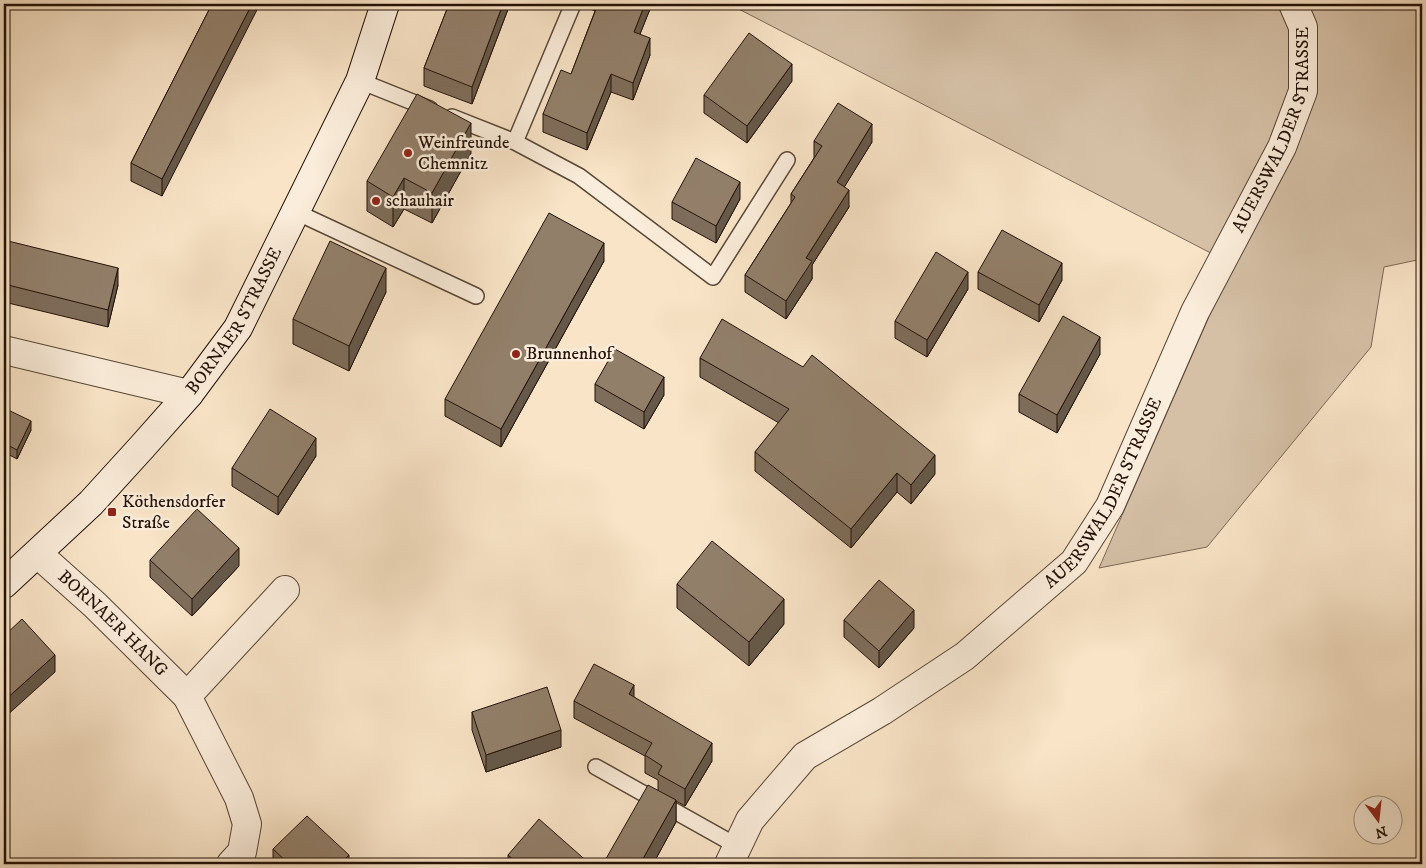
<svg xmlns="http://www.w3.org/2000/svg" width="1426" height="868" font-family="'IM FELL DW Pica',serif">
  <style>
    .green { fill: #d5c0a6; stroke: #7c6856 }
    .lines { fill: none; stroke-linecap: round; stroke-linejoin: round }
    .lane-casing { stroke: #584636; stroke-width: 18 }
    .street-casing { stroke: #584636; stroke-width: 30 }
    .secondary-casing { stroke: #231106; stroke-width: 30 }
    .lane { stroke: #fbeddb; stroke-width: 15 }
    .street { stroke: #fbeddb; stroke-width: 28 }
    .secondary { stroke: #fbeddb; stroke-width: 28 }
    .wall { fill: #7e6d5b; stroke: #231106 }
    .shaded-wall { fill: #66594a; stroke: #231106 }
    .building { fill: #927f6a; stroke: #231106 }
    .poi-dot { fill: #8f2418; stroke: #fbeddb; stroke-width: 2 }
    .labels { text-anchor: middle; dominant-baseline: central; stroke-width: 5; stroke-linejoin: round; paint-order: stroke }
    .street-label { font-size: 18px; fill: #231106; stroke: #fbeddb }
    .poi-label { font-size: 18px; fill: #231106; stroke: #fbeddb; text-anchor: start }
  </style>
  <rect width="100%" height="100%" fill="#f9e4c7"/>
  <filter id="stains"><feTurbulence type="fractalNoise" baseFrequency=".004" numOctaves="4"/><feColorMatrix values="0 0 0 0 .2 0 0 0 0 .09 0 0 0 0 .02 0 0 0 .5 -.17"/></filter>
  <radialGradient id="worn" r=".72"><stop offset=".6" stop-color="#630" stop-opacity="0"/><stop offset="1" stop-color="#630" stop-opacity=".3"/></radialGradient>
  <!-- green -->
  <path class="green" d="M 729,4 L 1422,4 L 1422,259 L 1384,267 L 1371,347 L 1207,547 L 1099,568 L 1232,264 Z"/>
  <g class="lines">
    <defs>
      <path id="lane" d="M 360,81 L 430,109
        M 452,117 L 515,142 L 579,176 L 713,277 L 787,160
        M 515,142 L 573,4
        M 296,212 L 476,296
        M 596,767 L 737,846"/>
      <g id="street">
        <path d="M 4,350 L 189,394"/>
        <path id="s1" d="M 38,554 L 95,605 L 187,696"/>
        <path d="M 231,864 L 242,852 L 247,824 L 239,798 L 187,696 L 285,590"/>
        <path id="s2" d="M 729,864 L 750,820 L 805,756 L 882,711 L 965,656 L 1074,562 L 1110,506 L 1195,312 L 1282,147 L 1303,91 L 1303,27 L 1293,4"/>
      </g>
      <g id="secondary">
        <path id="s3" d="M 4,584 L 91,503 L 142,447 L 189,394 L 238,328 L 360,81 L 385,4"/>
      </g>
    </defs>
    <!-- lane casing -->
    <use href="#lane" class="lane-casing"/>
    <!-- street casing -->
    <use href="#street" class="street-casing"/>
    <!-- secondary casing -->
    <use href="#secondary" class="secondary-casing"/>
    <!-- lane -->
    <use href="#lane" class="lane"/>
    <!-- street -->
    <use href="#street" class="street"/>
    <!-- secondary -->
    <use href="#secondary" class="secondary"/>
  </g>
  <!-- wall -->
  <path class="wall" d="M 212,4 L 162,196 L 131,181 L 131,163 Z
    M 449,4 L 510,4 L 472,104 L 424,86 L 424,68 Z
    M 589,4 L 652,4 L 640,34 L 650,55 L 633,100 L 611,92 L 587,150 L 543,132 L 543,114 L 571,74 L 595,11 L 589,8 Z
    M 792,81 L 747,143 L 704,113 L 704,95 Z
    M 814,141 L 872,142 L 844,187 L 849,207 L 812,265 L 812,279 L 786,319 L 745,292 L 745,275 L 791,203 L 791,194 L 814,158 Z
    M 471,153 L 432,223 L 404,209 L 393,227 L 367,211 L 367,181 Z
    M 740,199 L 716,243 L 672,219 L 672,202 Z
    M 4,240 L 118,285 L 108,327 L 4,302 Z
    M 604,261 L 501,447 L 445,416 L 445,399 Z
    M 978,272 L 1062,280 L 1039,322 L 978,289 Z
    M 968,289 L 927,357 L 895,338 L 895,321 Z
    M 386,292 L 349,371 L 293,344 L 293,319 Z
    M 1100,354 L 1057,433 L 1019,412 L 1019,394 Z
    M 700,358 L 935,474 L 911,504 L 897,492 L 851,548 L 755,471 L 755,452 L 779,423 L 700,377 Z
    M 595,384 L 664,395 L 644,429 L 595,401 Z
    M 4,408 L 31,430 L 17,459 L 4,452 Z
    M 316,456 L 278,515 L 232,486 L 232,468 Z
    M 150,560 L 239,566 L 192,616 L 150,577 Z
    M 677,584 L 784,624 L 749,666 L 677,608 Z
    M 844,620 L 914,628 L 879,668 L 844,637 Z
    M 634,697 L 712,761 L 685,806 L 676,801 L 676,822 L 653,864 L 603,864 L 658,790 L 658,780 L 645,773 L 645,756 L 574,718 L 574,701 Z
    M 472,712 L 561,747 L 486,772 L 472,730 Z
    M 273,849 L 349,864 L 273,864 Z
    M 508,855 L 590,864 L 508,864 Z"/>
  <!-- shaded-wall -->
  <path class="shaded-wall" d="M 252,4 L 260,4 L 162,196 L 162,179 Z
    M 503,4 L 510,4 L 472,104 L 472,87 Z
    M 645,4 L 652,4 L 634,49 L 634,32 Z
    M 650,38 L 650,55 L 633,100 L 633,83 Z
    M 792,64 L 792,81 L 747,143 L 747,126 Z
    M 611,74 L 611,92 L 587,150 L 587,133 Z
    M 471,123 L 471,153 L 432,223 L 432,193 Z
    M 872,124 L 872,142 L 837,199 L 837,182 Z
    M 404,178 L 404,209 L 393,227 L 393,197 Z
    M 740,182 L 740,199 L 716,243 L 716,226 Z
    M 849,190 L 849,207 L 812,265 L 812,279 L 786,319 L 786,301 L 806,258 Z
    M 604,243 L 604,261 L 501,447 L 501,429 Z
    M 1062,263 L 1062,280 L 1039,322 L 1039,305 Z
    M 118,268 L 118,285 L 108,327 L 108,310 Z
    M 386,268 L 386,292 L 349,371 L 349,346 Z
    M 968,272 L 968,289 L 927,357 L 927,340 Z
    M 1100,337 L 1100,354 L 1057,433 L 1057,415 Z
    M 664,377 L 664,395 L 644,429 L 644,412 Z
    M 31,421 L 31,430 L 17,459 L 17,450 Z
    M 316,438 L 316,456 L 278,515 L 278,497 Z
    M 935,455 L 935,474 L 911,504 L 911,485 Z
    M 897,473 L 897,492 L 851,548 L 851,529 Z
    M 239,548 L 239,566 L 192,616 L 192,599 Z
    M 784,599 L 784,624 L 749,666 L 749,642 Z
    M 914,610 L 914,628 L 879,668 L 879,651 Z
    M 55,655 L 55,672 L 4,718 L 4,701 Z
    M 634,685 L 634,703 L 629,694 Z
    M 561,730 L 561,747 L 486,772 L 486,755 Z
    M 712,743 L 712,761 L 685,806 L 685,789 Z
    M 676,800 L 676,822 L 653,864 L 640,864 Z
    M 349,855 L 349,864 L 340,864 Z"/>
  <!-- building -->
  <path class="building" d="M 212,4 L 252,4 L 162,179 L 131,163 Z
    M 449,4 L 503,4 L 472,87 L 424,68 Z
    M 598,4 L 645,4 L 634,32 L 650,38 L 633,83 L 611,74 L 587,133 L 543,114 L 561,70 L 571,74 Z
    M 749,33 L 792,64 L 747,126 L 704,95 Z
    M 417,94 L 471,123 L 432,193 L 404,178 L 393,197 L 367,181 Z
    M 838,103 L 872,124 L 837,182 L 849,190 L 806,258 L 812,261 L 786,301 L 745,275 L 795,197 L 791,194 L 822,146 L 814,141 Z
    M 696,158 L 740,182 L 716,226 L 672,202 Z
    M 549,213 L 604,243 L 501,429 L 445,399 Z
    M 1002,230 L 1062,263 L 1039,305 L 978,272 Z
    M 4,240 L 118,268 L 108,310 L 4,284 Z
    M 330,241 L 386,268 L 349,346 L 293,319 Z
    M 936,252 L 968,272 L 927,340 L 895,321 Z
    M 1063,316 L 1100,337 L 1057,415 L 1019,394 Z
    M 722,319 L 803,367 L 812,355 L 935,455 L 911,485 L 897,473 L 851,529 L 755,452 L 789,409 L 700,358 Z
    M 615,349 L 664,377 L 644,412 L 595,384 Z
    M 4,408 L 31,421 L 17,450 L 4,443 Z
    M 270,409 L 316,438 L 278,497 L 232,468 Z
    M 197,509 L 239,548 L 192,599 L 150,560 Z
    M 712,541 L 784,599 L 749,642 L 677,584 Z
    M 879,580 L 914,610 L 879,651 L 844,620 Z
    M 22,619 L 55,655 L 4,701 L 4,636 Z
    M 594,664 L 634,685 L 629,694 L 712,743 L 685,789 L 658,774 L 662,766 L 645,755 L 652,743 L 574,701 Z
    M 547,687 L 561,730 L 486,755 L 472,712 Z
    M 648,785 L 676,800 L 640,864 L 603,864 Z
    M 307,816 L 349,855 L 340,864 L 289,864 L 273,849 Z
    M 539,819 L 590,864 L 518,864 L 508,855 Z"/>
  <!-- markers -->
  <g class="poi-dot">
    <circle cx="408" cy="153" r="5"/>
    <circle cx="376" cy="201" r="5"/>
    <circle cx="516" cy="354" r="5"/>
    <rect x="107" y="507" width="10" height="10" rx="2.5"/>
  </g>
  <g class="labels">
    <!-- street labels -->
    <g class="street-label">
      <text stroke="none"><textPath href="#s2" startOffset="945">AUERSWALDER STRASSE</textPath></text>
      <text stroke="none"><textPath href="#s3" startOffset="352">BORNAER STRASSE</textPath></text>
      <text stroke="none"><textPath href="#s2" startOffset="540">AUERSWALDER STRASSE</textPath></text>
      <text stroke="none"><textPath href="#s1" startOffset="102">BORNAER HANG</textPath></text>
    </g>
    <!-- poi labels -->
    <g class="poi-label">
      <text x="418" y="143">Weinfreunde<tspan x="418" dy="21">Chemnitz</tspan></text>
      <text x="386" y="201">schauhair</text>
      <text x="526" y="354">Brunnenhof</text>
      <text x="122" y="502">Köthensdorfer<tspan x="122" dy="21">Straße</tspan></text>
    </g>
  </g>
  <!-- margin -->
  <rect width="1426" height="868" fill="none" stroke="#f9e4c7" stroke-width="20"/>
  <rect x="5" y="5" width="1416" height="858" fill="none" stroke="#231106" stroke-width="2.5"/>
  <rect x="10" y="10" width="1406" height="848" fill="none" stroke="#231106"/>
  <!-- north arrow -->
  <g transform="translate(1378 820) rotate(165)"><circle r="24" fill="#fbeddb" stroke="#a59586"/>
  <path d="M0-4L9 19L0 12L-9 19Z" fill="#8f2418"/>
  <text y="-8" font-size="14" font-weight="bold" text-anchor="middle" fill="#231106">N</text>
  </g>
  <rect width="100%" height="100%" filter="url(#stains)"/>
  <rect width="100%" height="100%" fill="url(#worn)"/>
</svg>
